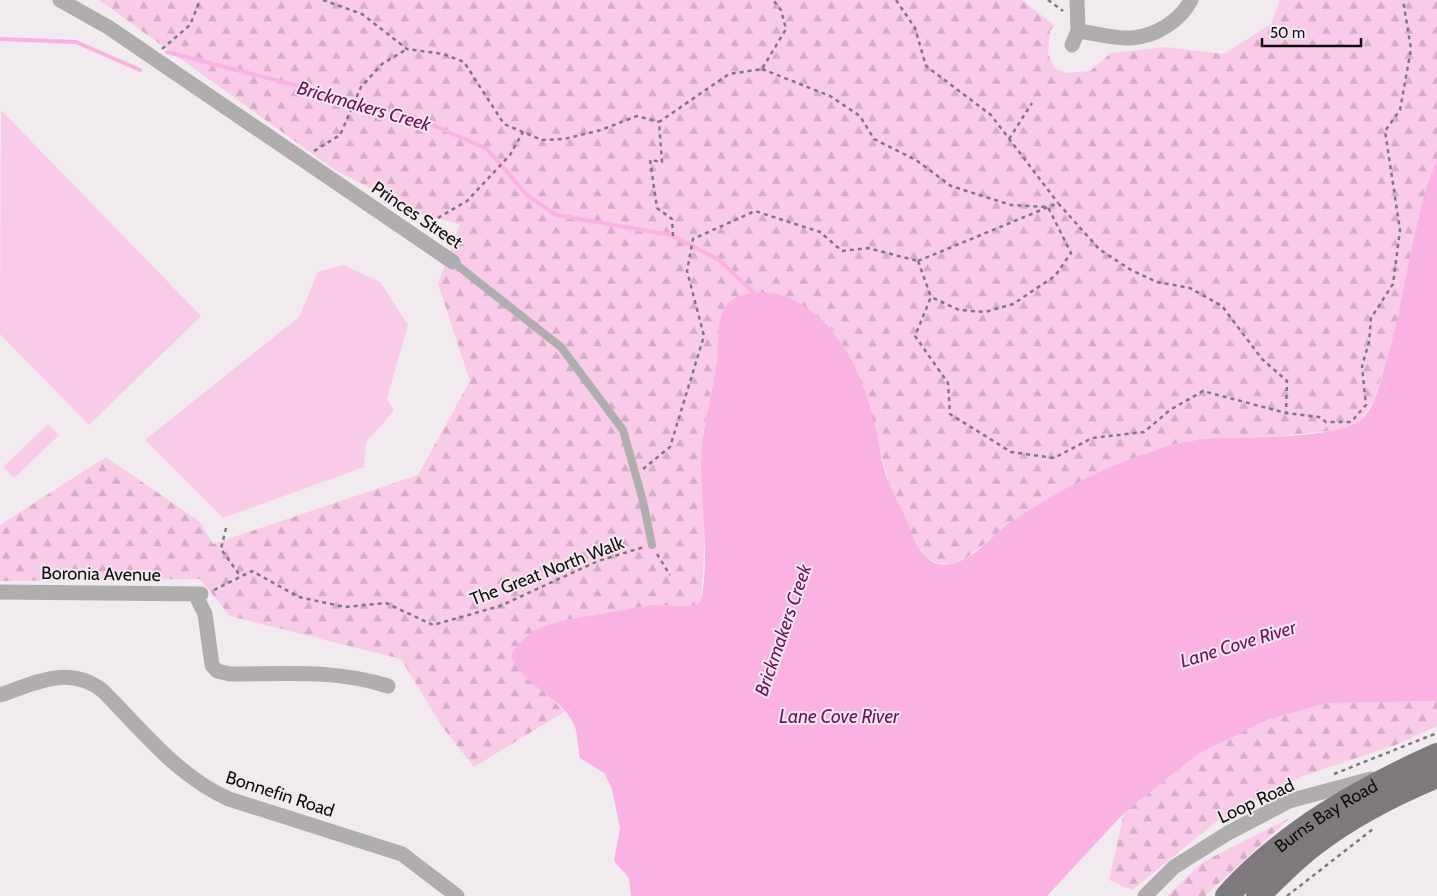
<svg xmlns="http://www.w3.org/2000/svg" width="1437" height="896" font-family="Cabin,sans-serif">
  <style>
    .forest { fill: url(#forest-firs) }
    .garden { fill: #facae9 }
    .water { fill: #f9b2e1 }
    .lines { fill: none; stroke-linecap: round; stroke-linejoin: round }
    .stream { stroke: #f9b2e1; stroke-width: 4 }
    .path { stroke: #7d797c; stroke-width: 2.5; stroke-dasharray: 4 4; stroke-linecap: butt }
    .service { stroke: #b0adaf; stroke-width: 8 }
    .minor { stroke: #b0adaf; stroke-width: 15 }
    .primary { stroke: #7e797c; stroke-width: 24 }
    .labels { text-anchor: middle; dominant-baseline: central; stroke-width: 4; stroke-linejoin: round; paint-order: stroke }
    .street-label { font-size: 18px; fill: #120f11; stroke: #f1eaee }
    .water-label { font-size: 19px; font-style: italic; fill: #760e5f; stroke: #f1eaee }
  </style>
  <defs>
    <pattern id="forest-firs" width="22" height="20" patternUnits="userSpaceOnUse" patternTransform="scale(1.25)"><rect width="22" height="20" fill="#facae9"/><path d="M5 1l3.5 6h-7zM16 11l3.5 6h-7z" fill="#d5acc7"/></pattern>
  </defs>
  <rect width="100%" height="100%" fill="#f1eaee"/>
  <!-- forest -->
  <path class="forest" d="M 99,0 L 1022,0 L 1055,26 L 1050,30 L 1048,54 L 1054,68 L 1066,73 L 1090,71 L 1111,53 L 1166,47 L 1224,54 L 1271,24 L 1280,0 L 1437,0 L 1437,159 L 1418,217 L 1398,323 L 1374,400 L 1360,422 L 1339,430 L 1280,436 L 1205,439 L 1180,443 L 1148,452 L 1085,480 L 1025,513 L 962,561 L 949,564 L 937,563 L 925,556 L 915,543 L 891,490 L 864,392 L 846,351 L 836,334 L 813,312 L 791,299 L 769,293 L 743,296 L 729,303 L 723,311 L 716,366 L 703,433 L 704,557 L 701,600 L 698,604 L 692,606 L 652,605 L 559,621 L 533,631 L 518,644 L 552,699 L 564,712 L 474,767 L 441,725 L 401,659 L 230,616 L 200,579 L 0,581 L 0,525 L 106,457 L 200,522 L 213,544 L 418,475 L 470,381 L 438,284 L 460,224 L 421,214 L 335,170 Z
    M 1437,701 L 1437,726 L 1398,744 L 1300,777 L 1216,822 L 1132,890 L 1109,880 L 1124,813 L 1198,754 L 1267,720 L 1327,703 Z
    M 1290,818 L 1205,896 L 1167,896 L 1203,862 Z"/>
  <!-- garden -->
  <path class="garden" d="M 1,110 L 201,316 L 89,425 L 0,334 Z
    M 343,265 L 380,282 L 408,325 L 387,398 L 394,411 L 366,442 L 364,467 L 223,518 L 145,440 L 299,317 L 318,272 Z
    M 48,424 L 59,435 L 14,478 L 3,467 Z"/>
  <!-- water -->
  <path class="water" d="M 1437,159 L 1437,701 L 1327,703 L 1267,720 L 1198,754 L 1124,813 L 1047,896 L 631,896 L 629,878 L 614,861 L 620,828 L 612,789 L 604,773 L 580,758 C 578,749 578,737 575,727 C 564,697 520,685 511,655 L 518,644 L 533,631 L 559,621 L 652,605 L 692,606 L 698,604 L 701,600 C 710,561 701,506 701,465 C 701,429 712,396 717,360 C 719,341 715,312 732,300 C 748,290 771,291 787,297 C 841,319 866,381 877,434 C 879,446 881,457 884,469 C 889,488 899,503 907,521 C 913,536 917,553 933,562 C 941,566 952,565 961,561 C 979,553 994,534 1011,522 C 1045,499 1085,477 1123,462 C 1150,451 1177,442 1205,439 C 1239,436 1344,441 1364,417 C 1376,403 1380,383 1385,365 C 1407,297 1410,224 1437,159 Z"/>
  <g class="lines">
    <!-- stream -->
    <path class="stream" d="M 0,39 L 76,42 L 140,70
      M 167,52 L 410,115 L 487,149 L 527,195 L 556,215 L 671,235 L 719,260 L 752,291 L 755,298"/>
    <!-- path -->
    <path class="path" d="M 323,0 L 362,14 L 407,49 L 443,54 L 464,62 L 504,124 L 542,140 L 564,139 L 601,130 L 637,116 L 659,122
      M 896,0 L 915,28 L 926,66 L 991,115 L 1058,203
      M 1048,0 L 1063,11
      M 162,49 L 190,25 L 200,0
      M 762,69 L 830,96 L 860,116 L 874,139 L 916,160 L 951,186 L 1011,205 L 1048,207 L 1071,253 L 1055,276 L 1013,304 L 985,312 L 959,310 L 931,297
      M 1009,139 L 1032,103
      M 314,151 L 340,135 L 361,87 L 382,64 L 407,49
      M 424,226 L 467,201 L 510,155 L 523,132
      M 673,236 L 672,219 L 657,208 L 650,160 L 662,162 L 659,122 L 729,74 L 762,69 L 786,29 L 781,10 L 773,0
      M 918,261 L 931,297 L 915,336 L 948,383 L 950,414 L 1011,452 L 1054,458 L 1092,438 L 1144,432 L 1170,410 L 1203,391 L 1286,413 L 1319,417 L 1326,422 L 1351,422 L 1366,405 L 1362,366 L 1369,342 L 1371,318 L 1393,284 L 1400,230 L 1385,131 L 1400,110 L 1411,49 L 1403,0
      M 918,261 L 1058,203 L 1099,249 L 1131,270 L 1157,282 L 1190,288 L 1222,306 L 1262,359 L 1287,381 L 1286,413
      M 643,469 L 670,447 L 704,336 L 687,271 L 693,239 L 755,211 L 820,232 L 842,251 L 868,248 L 918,261
      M 226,528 L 221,549 L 241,577
      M 657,554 L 670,575
      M 214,590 L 252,571 L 299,597 L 345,607 L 386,603 L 433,625 L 500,606 L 598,561 L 644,547
      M 1334,774 L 1437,733
      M 1287,896 L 1373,829"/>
    <!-- service -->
    <path class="service" d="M 453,262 L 561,347 L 623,430 L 643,501 L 652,545"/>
    <!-- minor -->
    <path class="minor" d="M 60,0 L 108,27 L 453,262
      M 1078,31 C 1095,33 1115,39 1132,38 C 1156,36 1180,21 1191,0
      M 1072,45 L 1078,31 L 1077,0
      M 0,592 L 201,594
      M 195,594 L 205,614 L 212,665 L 217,671 L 230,674 C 285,674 334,669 388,686
      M 0,695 C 36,683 69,664 103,691 C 141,729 178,777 229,799 L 402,854 L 457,896
      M 1145,896 L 1174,867 L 1228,833 L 1289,801 L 1371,779"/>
    <!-- primary -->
    <g class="primary">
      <path id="s1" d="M 1227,896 C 1285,832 1359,790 1437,755"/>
      <path d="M 1258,896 C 1277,877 1295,858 1317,842 C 1353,815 1396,793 1437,776"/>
    </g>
  </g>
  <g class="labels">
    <!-- street labels -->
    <g class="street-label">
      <text transform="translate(417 215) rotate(34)">Princes Street</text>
      <text transform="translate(547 571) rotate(-21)">The Great North Walk</text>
      <text transform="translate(101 574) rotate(1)">Boronia Avenue</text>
      <text transform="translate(280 794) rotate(18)">Bonnefin Road</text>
      <text transform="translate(1256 801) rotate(-25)">Loop Road</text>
      <text stroke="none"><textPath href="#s1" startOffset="128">Burns Bay Road</textPath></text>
    </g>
    <!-- water labels -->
    <g class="water-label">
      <text transform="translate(364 106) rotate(16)">Brickmakers Creek</text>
      <text transform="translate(783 630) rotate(-71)">Brickmakers Creek</text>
      <text transform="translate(1238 644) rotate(-17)">Lane Cove River</text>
      <text x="839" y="716">Lane Cove River</text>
    </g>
  </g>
  <!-- scale -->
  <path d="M1262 38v8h99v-8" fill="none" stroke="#120f11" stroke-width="2.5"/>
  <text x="1270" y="38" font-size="15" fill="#120f11" stroke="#f1eaee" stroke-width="4" paint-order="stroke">50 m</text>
</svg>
